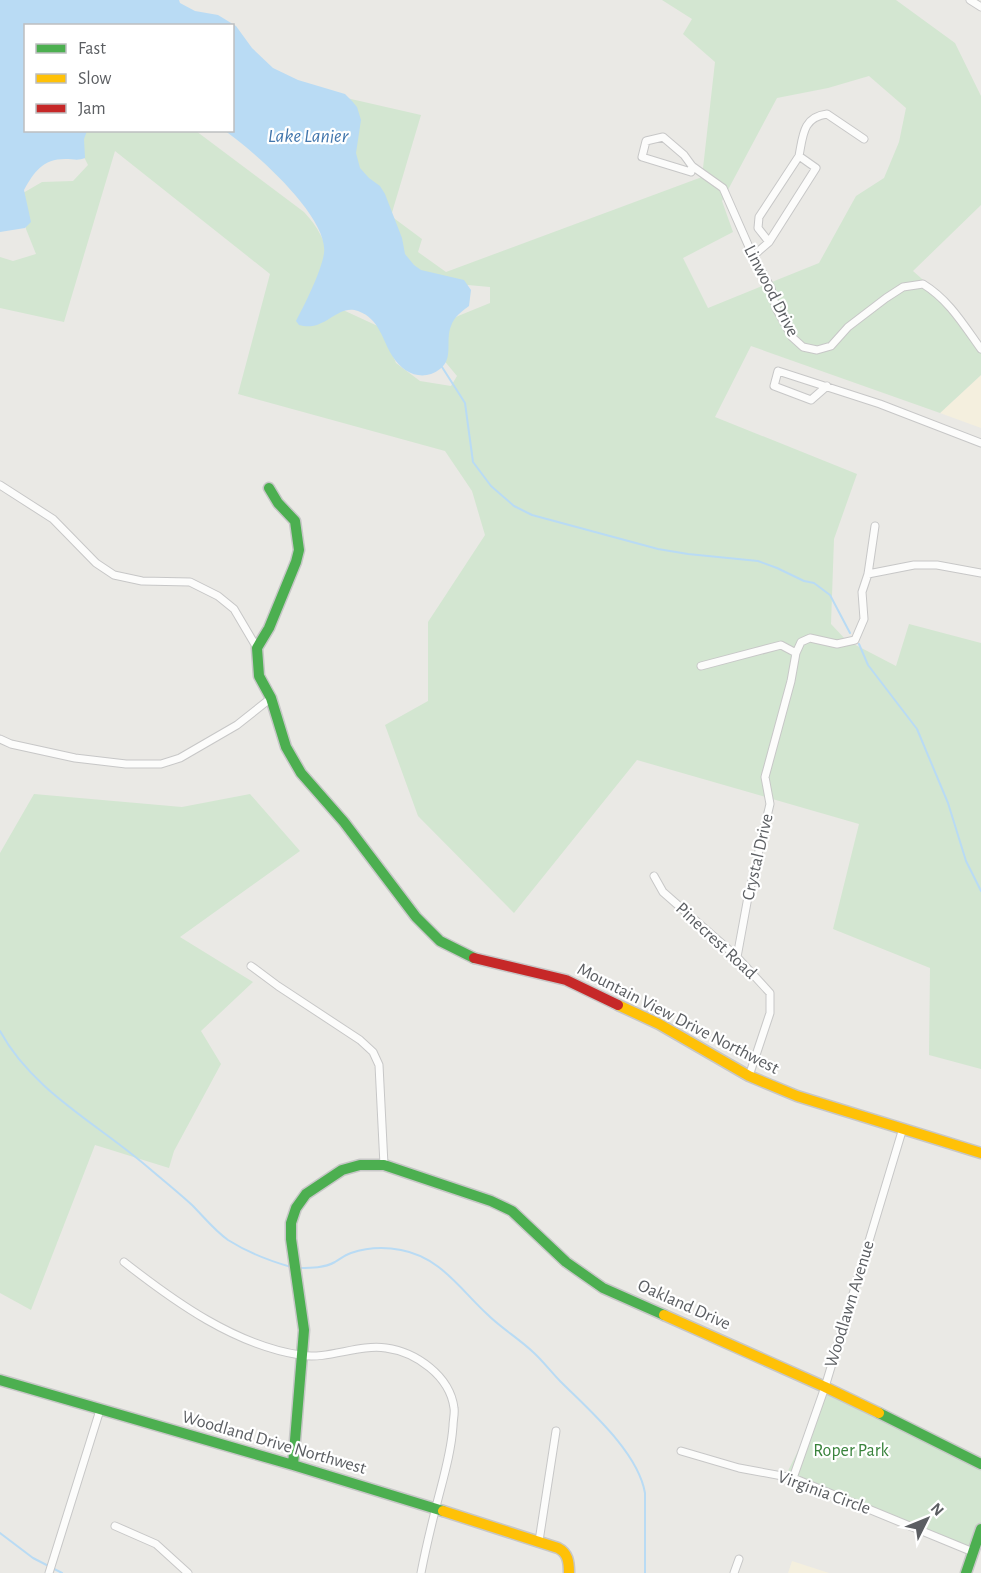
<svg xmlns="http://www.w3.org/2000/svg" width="981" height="1573" font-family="'Alegreya Sans',sans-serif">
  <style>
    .commercial { fill: #f4efde }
    .green { fill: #d3e6d1; fill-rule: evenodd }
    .water { fill: #b9dbf4 }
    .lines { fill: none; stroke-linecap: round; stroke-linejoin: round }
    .stream { stroke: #b9dbf4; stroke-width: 2 }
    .street-casing { stroke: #c7c7c7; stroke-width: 9 }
    .fast-casing { stroke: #c7c7c7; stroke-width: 13 }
    .slow-casing { stroke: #c7c7c7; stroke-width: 13 }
    .jam-casing { stroke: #c7c7c7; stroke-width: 13 }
    .street { stroke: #fcfcfb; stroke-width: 7 }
    .fast { stroke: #4caf50; stroke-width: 10 }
    .slow { stroke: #ffc107; stroke-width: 10 }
    .jam { stroke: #c62828; stroke-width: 10 }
    .labels { text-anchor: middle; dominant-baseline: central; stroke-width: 4.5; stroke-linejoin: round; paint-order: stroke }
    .street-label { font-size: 18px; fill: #5b5e62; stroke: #fff }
    .park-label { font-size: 18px; fill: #39833c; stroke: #fff }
    .water-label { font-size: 20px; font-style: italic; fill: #4276ac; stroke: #fff }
  </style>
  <rect width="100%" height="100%" fill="#eae9e5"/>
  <!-- commercial -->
  <path class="commercial" d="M 981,375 L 981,428 L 940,413 Z
    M 792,1561 L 829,1573 L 788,1573 Z"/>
  <!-- green -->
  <path class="green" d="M 662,0 L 896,0 L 955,43 L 981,96 L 981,205 L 913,271 L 939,294 L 981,349 L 981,375 L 940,413 L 751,346 L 715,417 L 857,474 L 834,539 L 831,624 L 846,640 L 896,666 L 909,624 L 981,643 L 981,1069 L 929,1055 L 930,968 L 833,929 L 859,824 L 637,760 L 514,913 L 418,816 L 385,725 L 428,701 L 428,622 L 485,535 L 472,491 L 445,451 L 238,394 L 270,274 L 115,151 L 64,322 L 0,308 L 0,257 L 13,261 L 36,254 L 26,229 L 23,193 L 42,182 L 73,181 L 88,165 L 80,149 L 84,131 L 196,131 L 304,212 C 332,242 330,265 330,304 L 382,328 L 396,363 L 420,381 L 451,386 L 457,376 L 437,352 L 437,329 L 458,316 L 490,303 L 490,287 L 468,285 L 447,291 L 424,285 L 294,86 L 421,115 L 391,216 L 422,239 L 418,252 L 446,272 L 702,177 L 715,62 L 683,34 L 692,19 ZM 869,76 L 906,108 L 899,142 L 884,178 L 856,196 L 819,263 L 708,308 L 683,258 L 733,232 L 722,201 L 777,98 L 828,88 Z
    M 34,794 L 182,807 L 250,794 L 300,851 L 180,937 L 253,982 L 201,1031 L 221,1064 L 174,1151 L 169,1168 L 95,1145 L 31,1310 L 0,1293 L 0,853 Z
    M 829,1388 L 981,1464 L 981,1527 L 973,1550 L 786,1475 Z"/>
  <!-- water -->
  <path class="water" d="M 0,0 L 179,0 L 180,3 L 195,11 L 218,15 L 236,26 L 252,48 L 273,68 L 298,80 L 345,94 L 352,101 L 357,107 L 361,120 L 356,153 L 360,168 L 369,178 L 380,186 L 385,194 L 402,238 L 405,254 L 414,265 L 421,270 L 464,280 L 471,290 L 469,306 C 462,311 454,317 451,326 C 445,340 454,359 440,369 C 423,382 404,374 393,357 C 382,340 380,319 358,311 C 337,303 325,333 299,325 L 296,321 C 304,306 322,270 324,253 C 329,217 253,150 225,131 L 232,130 L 232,26 L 26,26 L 26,130 L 87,131 L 84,139 L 85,158 C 78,161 73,159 65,159 C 43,159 34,172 24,190 L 31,222 L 25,228 L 0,232 Z"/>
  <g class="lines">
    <!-- stream -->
    <path class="stream" d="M 442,367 L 465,403 L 473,462 L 491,486 L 514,506 L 532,515 L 658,549 L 688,554 L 758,561 L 777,568 L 804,581 L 814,583 L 830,595 L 850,633
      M 859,644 L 868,665 L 917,729 L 948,803 L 966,861 L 981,891
      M 0,1031 C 33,1092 100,1125 150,1169 C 164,1181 179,1193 192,1205 C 204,1217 214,1230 228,1240 C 247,1252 270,1261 291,1267
      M 299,1268 C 312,1268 324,1268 335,1262 C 340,1259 345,1255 351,1253 C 366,1248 385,1247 401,1250 C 440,1257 460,1289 487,1314 C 501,1328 518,1338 533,1352 C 543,1361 551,1372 561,1382 C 589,1410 638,1452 645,1493 L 645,1573
      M 0,1533 L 33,1558 L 62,1573"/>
    <defs>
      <path id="street" d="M 970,0 L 981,7
        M 799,156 C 803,135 803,117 827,114 L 864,139
        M 692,166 L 691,172 L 642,157 L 646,141 L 663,137 L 684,155 L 692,166 L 723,188 L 753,256 L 771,288 L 776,308 L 792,337 L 803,347 L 817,350 L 831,346 L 848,327 L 886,298 L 903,287 L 923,284 C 949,300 963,324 981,349
        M 753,256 L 769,242 L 816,168 L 799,156 L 759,217 L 758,228 L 769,242
        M 827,386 L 811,400 L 774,386 L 778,371 L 880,404 L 981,443
        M 0,485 L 53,519 L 96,563 L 114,575 L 142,581 L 190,582 L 218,596 L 234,609 L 257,648
        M 868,574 L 914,565 L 937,565 L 981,573
        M 701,666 L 781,645 L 796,653
        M 0,739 L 11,744 L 75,758 L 126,764 L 161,764 L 180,758 L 237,725 L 271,698
        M 654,876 L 663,892 L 737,957 L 770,993 L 770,1013 L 749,1076
        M 737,957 L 748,897 L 770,804 L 765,777 L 791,681 L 796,653 L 801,642 L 810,638 L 837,644 L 855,640 L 864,619 L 862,592 L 868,574 L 875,526
        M 251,966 L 278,986 L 360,1040 L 373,1052 L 379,1065 L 384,1165
        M 124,1262 C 175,1302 235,1345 300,1355 C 328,1360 358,1344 386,1348 C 416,1352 450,1376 454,1408 C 455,1413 453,1420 453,1426 C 451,1455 442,1482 435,1511 C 430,1531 425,1552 421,1573
        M 681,1451 L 739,1468 L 793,1478 L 973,1552
        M 793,1478 L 825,1387 L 903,1128
        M 115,1526 L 156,1544 L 188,1573
        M 539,1541 L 556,1431
        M 49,1573 L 100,1410
        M 734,1573 L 739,1559"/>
      <path id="fast" d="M 269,488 L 278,503 L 295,521 L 299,550 L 296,562 L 269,628 L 257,648 L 259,676 L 271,698 L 286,747 L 301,773 L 344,822 L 416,917 L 440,941 L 474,958
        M 0,1380 L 293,1465 L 443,1511
        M 879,1413 L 981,1464
        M 293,1465 L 304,1330 L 291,1239 L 291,1223 L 296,1208 L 306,1194 L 342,1170 L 360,1165 L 384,1165 L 491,1201 L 512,1211 L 566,1262 L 603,1288 L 664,1315
        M 966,1573 L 981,1529"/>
      <path id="slow" d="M 618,1005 L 659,1024 L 749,1076 L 797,1096 L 981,1153
        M 664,1315 L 825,1387 L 879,1413
        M 443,1511 L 558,1548 C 568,1553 569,1562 569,1573"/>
      <path id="jam" d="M 474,958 L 566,980 L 618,1005"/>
    </defs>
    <!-- street casing -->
    <use href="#street" class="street-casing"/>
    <!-- fast casing -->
    <use href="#fast" class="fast-casing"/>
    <!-- slow casing -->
    <use href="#slow" class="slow-casing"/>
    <!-- jam casing -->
    <use href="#jam" class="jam-casing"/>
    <!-- street -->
    <use href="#street" class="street"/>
    <!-- fast -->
    <use href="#fast" class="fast"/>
    <!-- slow -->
    <use href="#slow" class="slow"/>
    <!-- jam -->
    <use href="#jam" class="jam"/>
  </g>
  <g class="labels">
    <!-- street labels -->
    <g class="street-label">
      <text transform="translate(771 291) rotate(63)">Linwood Drive</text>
      <text transform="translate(758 857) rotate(-77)">Crystal Drive</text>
      <text transform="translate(716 941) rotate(43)">Pinecrest Road</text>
      <text transform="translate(678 1019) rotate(27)">Mountain View Drive Northwest</text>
      <text transform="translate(850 1304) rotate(-73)">Woodlawn Avenue</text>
      <text transform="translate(684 1305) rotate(24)">Oakland Drive</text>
      <text transform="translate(274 1443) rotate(16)">Woodland Drive Northwest</text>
      <text transform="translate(824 1493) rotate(20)">Virginia Circle</text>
    </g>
    <!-- park labels -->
    <g class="park-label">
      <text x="851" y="1451">Roper Park</text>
    </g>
    <!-- water labels -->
    <g class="water-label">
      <text x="308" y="136">Lake Lanier</text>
    </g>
  </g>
  <!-- legend -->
  <rect x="24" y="24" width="210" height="108" fill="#ffffff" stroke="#bdbfc0" stroke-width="1.5"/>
  <rect x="36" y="44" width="30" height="9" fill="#4caf50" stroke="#bdbfc0" stroke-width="1.5"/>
  <text x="78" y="54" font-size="18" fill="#5b5e62">Fast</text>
  <rect x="36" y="74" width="30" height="9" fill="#ffc107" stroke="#bdbfc0" stroke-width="1.5"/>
  <text x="78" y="84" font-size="18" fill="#5b5e62">Slow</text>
  <rect x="36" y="104" width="30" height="9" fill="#c62828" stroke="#bdbfc0" stroke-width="1.5"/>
  <text x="78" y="114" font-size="18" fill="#5b5e62">Jam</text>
  <!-- north arrow -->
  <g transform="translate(927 1519) rotate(47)" stroke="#ffffff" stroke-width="4.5" paint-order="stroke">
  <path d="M0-4.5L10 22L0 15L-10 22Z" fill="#5b5e62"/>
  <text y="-9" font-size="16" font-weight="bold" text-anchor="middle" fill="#5b5e62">N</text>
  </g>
</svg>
